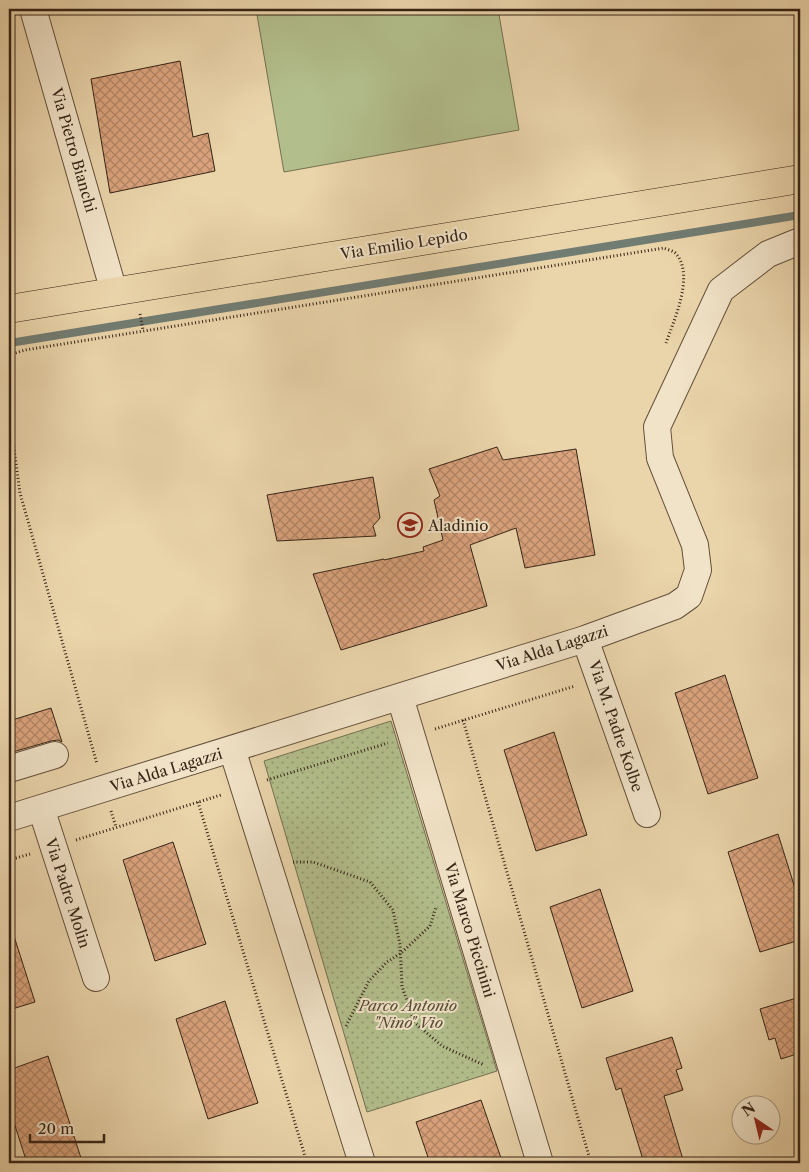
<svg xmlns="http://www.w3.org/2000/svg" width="809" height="1172" font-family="'Libre Caslon Text',serif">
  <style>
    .park { fill: url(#park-dots); stroke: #747151 }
    .pitch { fill: #b2be8c; stroke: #747151 }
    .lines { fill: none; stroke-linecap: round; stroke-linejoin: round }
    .stream { stroke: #717c72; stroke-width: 8 }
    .building { fill: url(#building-cross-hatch); stroke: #362416 }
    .minor-casing { stroke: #63503b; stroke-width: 28 }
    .major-casing { stroke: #362416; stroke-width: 29 }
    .path { stroke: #362416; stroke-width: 3; stroke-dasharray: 1 2.5; stroke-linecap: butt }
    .minor { stroke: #f1e3c8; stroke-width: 26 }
    .major { stroke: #ead4aa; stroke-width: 28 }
    .labels { text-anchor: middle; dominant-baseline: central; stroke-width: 4; stroke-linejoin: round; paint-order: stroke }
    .street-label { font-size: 15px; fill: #362416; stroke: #f1e3c8 }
    .poi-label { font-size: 15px; fill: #362416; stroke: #f1e3c8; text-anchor: start }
    .park-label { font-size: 15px; font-style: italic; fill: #554a34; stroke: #f1e3c8 }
  </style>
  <defs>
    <pattern id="park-dots" width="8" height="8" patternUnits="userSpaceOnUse" patternTransform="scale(1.25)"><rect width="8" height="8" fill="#b2be8c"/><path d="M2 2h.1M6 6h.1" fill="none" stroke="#929a71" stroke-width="1.8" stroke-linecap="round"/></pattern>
    <pattern id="building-cross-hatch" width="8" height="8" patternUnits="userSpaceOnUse" patternTransform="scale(1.25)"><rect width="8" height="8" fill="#daa37d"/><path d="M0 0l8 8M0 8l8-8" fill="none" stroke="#b28565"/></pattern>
  </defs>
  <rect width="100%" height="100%" fill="#ead4aa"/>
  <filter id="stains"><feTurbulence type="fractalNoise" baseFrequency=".004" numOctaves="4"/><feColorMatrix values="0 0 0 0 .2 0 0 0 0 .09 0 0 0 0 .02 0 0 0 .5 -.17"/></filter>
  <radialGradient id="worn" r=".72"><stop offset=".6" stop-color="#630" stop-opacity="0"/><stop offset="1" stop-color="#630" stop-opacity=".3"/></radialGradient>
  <!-- park -->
  <path class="park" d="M 391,721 L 497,1071 L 367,1112 L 264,761 Z"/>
  <!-- pitch -->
  <path class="pitch" d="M 256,9 L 498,9 L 519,130 L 284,172 Z"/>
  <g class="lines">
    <!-- stream -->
    <path class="stream" d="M 16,342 L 800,215"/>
  </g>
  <!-- building -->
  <path class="building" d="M 180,61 L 193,137 L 208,133 L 215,171 L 110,193 L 91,79 Z
    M 497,447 L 503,460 L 576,449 L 595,555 L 525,568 L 516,528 L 470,545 L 487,606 L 341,650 L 313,574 L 384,559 L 384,560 L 424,551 L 423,547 L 443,540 L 434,500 L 440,496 L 429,469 Z
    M 373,477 L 380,518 L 373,526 L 376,536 L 277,541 L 267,495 Z
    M 725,675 L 758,778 L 708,794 L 675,693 Z
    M 51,708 L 62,742 L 58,740 L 51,741 L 9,753 L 9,721 Z
    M 554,732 L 587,835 L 536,851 L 504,750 Z
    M 778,834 L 800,904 L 800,940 L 760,952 L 728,852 Z
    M 173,842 L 206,944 L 155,961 L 123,860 Z
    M 600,889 L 633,991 L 582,1008 L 550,907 Z
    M 13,933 L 35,1002 L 9,1010 L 9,934 Z
    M 800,997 L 800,1053 L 781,1059 L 775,1038 L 769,1040 L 760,1009 Z
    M 225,1001 L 258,1103 L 208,1119 L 176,1019 Z
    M 672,1037 L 682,1068 L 676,1070 L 683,1090 L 664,1096 L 684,1163 L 644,1163 L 621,1088 L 616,1090 L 606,1058 Z
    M 48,1056 L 81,1158 L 65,1163 L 27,1163 L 9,1107 L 9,1070 Z
    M 481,1100 L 501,1158 L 485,1163 L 430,1163 L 416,1122 Z"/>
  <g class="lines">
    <defs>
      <path id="minor" d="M 33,9 L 114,292
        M 585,639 L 647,814
        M 400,697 L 540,1163
        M 232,749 L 362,1163
        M 9,769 L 55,755
        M 41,808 L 96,978
        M 9,818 L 585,639 L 675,606 L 689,596 L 698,570 L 695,545 L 660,458 L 657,427 L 721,290 L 768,254 L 800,241"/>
      <path id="major" d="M 9,309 L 800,179"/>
    </defs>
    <!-- minor casing -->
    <use href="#minor" class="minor-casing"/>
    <!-- major casing -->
    <use href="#major" class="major-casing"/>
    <!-- path -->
    <path class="path" d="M 140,314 L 143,330
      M 9,355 L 25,350 L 664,248 C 668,250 675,251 677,255 C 694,277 674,320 666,343
      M 9,412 L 20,493 L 97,764
      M 463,720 L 591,1163
      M 435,729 L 575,686
      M 267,780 L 388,743
      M 198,802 L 307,1163
      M 111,811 L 116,827
      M 76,840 L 221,795
      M 9,860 L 30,854
      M 293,862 L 313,862 L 370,882 L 393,910 L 400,945 L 402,986 L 414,1022 L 442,1046 L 484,1065
      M 346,1026 L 369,981 L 387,962 L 401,953 L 430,926 L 436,907"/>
    <!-- minor -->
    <use href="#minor" class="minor"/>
    <!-- major -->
    <use href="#major" class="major"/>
  </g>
  <!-- icons -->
  <defs>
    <symbol id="school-ring" viewBox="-11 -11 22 22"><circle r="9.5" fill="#f1e3c8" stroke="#8f2418" stroke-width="1.5"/><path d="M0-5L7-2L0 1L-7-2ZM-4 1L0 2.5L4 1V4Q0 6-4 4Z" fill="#8f2418"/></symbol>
  </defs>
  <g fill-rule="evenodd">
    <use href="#school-ring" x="396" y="511" width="28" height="28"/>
  </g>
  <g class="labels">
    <!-- street labels -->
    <g class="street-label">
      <text transform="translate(74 150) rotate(74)">Via Pietro Bianchi</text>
      <text transform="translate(404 244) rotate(-9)">Via Emilio Lepido</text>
      <text transform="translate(552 648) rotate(-18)">Via Alda Lagazzi</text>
      <text transform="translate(616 726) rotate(71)">Via M. Padre Kolbe</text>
      <text transform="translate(166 770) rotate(-17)">Via Alda Lagazzi</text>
      <text transform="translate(68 893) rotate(72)">Via Padre Molin</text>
      <text transform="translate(470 930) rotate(73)">Via Marco Piccinini</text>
    </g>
    <!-- poi labels -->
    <g class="poi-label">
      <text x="428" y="525">Aladinio</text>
    </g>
    <!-- park labels -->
    <g class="park-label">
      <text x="408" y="1005">Parco Antonio<tspan x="408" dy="17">"Nino" Vio</tspan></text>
    </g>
  </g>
  <!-- margin -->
  <rect width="809" height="1172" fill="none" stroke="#ead4aa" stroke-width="30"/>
  <rect x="10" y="10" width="789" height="1152" fill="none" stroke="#362416" stroke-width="2.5"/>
  <rect x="15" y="15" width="779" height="1142" fill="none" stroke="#362416"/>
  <!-- north arrow -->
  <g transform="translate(756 1120) rotate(325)"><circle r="24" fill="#f1e3c8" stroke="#a69781"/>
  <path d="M0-4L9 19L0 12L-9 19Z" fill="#8f2418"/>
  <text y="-8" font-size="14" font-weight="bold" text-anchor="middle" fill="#362416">N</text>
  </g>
  <!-- scale -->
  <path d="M30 1134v8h74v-8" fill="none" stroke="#362416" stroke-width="2.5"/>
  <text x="38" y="1134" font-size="15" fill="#362416" stroke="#f1e3c8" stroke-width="4" paint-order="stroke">20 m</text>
  <rect width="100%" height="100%" filter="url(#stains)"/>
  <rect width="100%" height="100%" fill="url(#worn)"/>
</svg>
